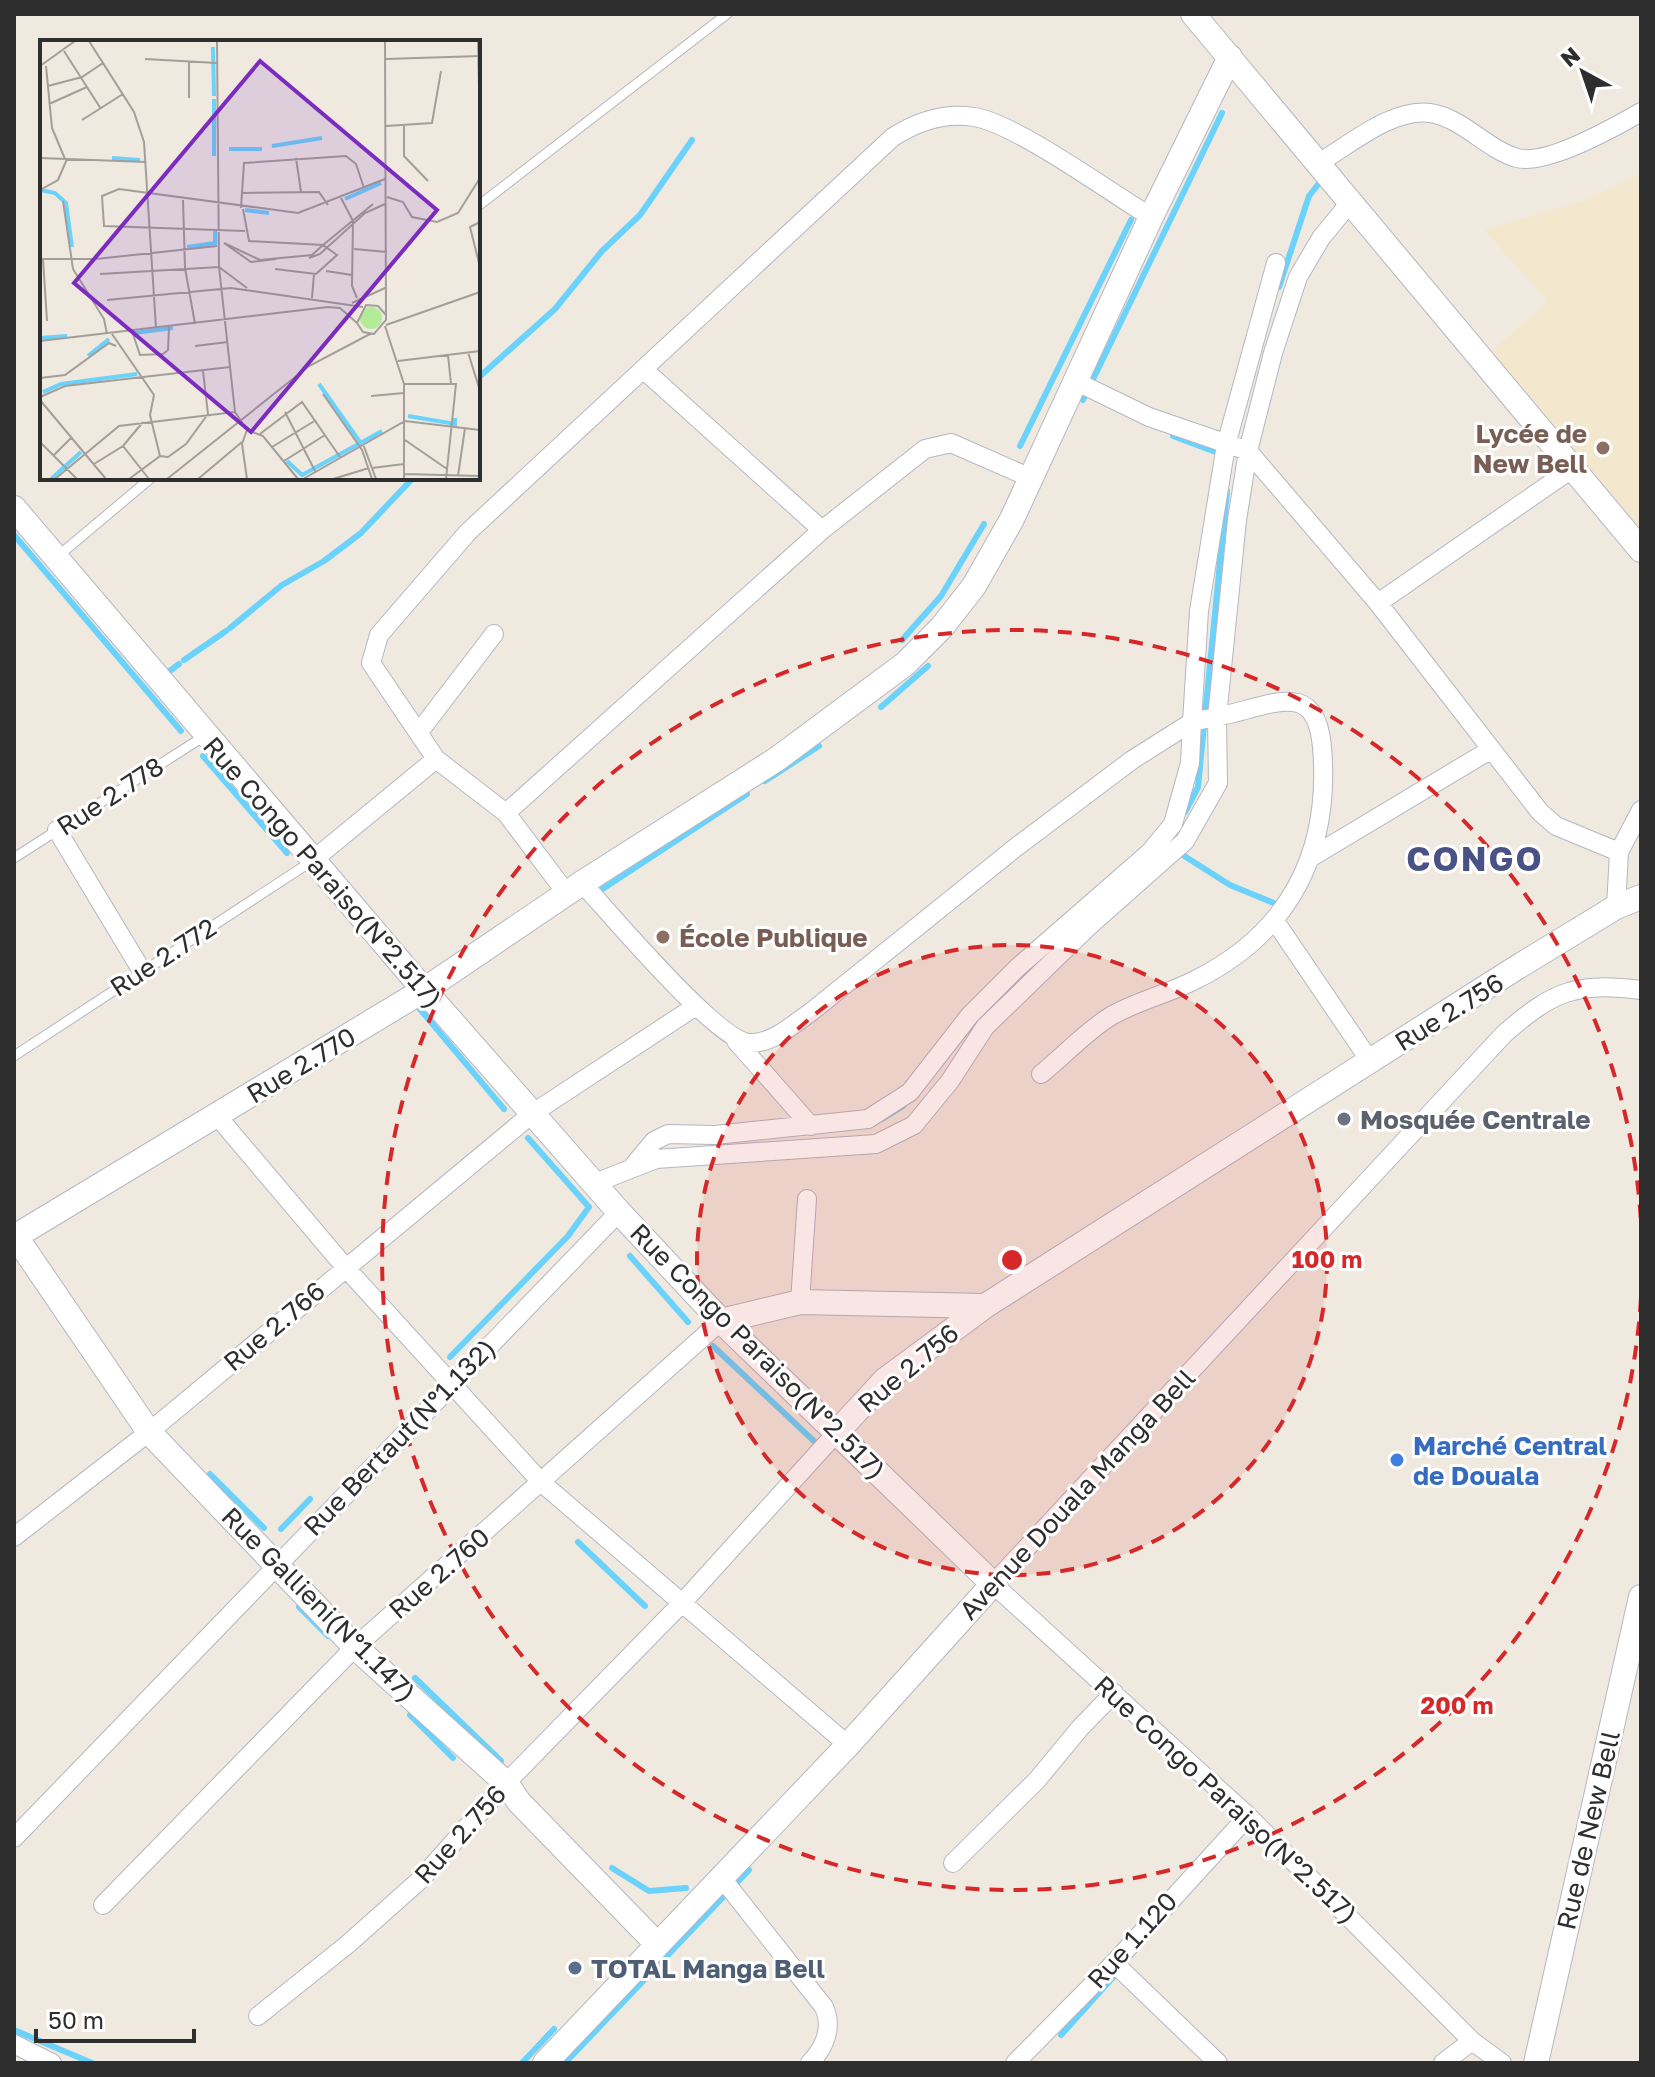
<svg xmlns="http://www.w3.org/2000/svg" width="1655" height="2077" font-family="'Golos Text',sans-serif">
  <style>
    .education { fill: #f3e7ce }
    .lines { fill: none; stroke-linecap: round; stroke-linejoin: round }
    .stream { stroke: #6ad2fb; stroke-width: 6 }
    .lane-casing { stroke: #b4b6c2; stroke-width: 11 }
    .street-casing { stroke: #b4b6c2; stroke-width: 20 }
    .secondary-casing { stroke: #b4b6c2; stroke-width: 26 }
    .lane { stroke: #fff; stroke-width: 9 }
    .street { stroke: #fff; stroke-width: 18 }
    .secondary { stroke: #fff; stroke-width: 24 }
    .ring { fill: none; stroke: #d62828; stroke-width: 4; stroke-dasharray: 14 10 }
    .education-dot { fill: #8d6e63; stroke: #fff; stroke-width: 3 }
    .worship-dot { fill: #6b7280; stroke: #fff; stroke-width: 3 }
    .shop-dot { fill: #3f7fe0; stroke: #fff; stroke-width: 3 }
    .service-dot { fill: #5c6f8a; stroke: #fff; stroke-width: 3 }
    .labels { text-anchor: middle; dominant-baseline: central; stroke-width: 6; stroke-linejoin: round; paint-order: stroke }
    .education-label { font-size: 26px; font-weight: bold; fill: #785e54; stroke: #fff; text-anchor: end }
    .street-label { font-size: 26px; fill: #2e2e2e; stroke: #fff }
    .worship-label { font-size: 26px; font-weight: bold; fill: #5b616d; stroke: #fff; text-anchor: start }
    .shop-label { font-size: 26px; font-weight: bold; fill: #366cbe; stroke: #fff; text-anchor: start }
    .service-label { font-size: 26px; font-weight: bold; fill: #4e5e75; stroke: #fff; text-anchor: start }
    .district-label { font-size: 34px; font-weight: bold; letter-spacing: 2px; fill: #485285; stroke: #fff }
    .inset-river { fill: none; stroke: #6ad2fb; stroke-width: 4 }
    .inset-road { fill: none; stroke: #a29e99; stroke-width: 2 }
    .view { fill: #7b2cbf; fill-opacity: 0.15; stroke: #7b2cbf; stroke-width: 4 }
    .inset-edge { fill: none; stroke: #2e2e2e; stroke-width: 4 }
    .centre { fill: #d62828; stroke: #fff; stroke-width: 4 }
    .ring-label { font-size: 24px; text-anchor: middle; font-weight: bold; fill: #d62828; stroke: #fff; stroke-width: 6; stroke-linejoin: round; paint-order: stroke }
  </style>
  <rect width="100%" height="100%" fill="#f0e9e0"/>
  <!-- education -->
  <path class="education" d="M 1641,173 L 1641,542 L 1487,355 L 1548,301 L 1484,230 L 1583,201 Z"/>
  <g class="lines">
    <!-- stream -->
    <path class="stream" d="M 1279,287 L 1309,196 L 1324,177
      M 478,378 L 555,309 L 602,251 L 640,215 L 692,140
      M 1083,400 L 1222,113
      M 1173,436 L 1221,454
      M 1020,446 L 1131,220
      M 14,535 L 181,731
      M 230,628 L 282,585 L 324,561 L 361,533 L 413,478
      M 902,640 L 941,596 L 984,524
      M 184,660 L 226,631
      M 163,676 L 179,664
      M 881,707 L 928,666
      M 203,756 L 287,853
      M 765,781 L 819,746
      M 1185,812 L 1198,787 L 1227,491
      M 1178,852 L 1230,885 L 1276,904
      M 595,894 L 747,794
      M 419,1008 L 504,1109
      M 882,1119 L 903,1106
      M 630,1256 L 688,1322
      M 713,1346 L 817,1444
      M 450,1357 L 568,1236 L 589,1207 L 528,1138
      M 210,1474 L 264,1528
      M 281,1529 L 310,1499
      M 578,1542 L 645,1606
      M 299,1607 L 328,1636
      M 415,1678 L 501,1761
      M 410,1715 L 453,1758
      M 612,1868 L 649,1891 L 686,1888
      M 14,2030 L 92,2063
      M 1061,2035 L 1116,1974
      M 522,2063 L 554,2029
      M 565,2063 L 749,1870"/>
    <defs>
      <path id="lane" d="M 478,206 L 727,14
        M 57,557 L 151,478
        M 14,858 L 206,735
        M 14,1056 L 312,861"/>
      <path id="street" d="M 1320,162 C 1351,144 1392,108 1430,113 C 1463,118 1486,149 1517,158 C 1546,166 1615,127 1641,112
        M 643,369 L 822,530
        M 1075,381 L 1149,417 L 1248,451 L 1378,603 L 1540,812 L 1556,826 L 1619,852
        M 1378,603 L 1573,468
        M 419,732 L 494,634
        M 506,813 L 822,530 L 925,449 L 951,443 L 1033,479
        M 57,830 L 142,971
        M 1310,858 L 1490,750
        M 313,860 L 436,759
        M 582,883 C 609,912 719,1044 751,1043 C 773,1043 794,1024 811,1012 L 1015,848 L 1132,760 L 1192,722 L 1199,611 L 1226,445 L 1276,263
        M 567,894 L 506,813 L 436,759 L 371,663 L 379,635 L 468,532 L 893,137 C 918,121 944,112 974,117 C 1015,123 1111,193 1151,217
        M 1616,907 L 1619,852 L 1641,810
        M 1275,921 L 1370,1061
        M 736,1041 L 811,1126
        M 218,1117 L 345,1267 L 542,1483 L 848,1745
        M 634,1165 L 654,1141 L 668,1134 L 715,1135 L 868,1119 L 910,1092 L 970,1015 L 1017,968 L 1150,852 L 1173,824 L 1190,763 L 1192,722 C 1210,718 1228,715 1245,710 C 1289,698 1317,691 1322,747 C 1331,852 1290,933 1195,980 C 1168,994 1137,1001 1111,1016 C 1086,1031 1064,1056 1041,1074
        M 595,1183 L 656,1159 L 876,1144 L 914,1125 L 950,1081 L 985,1027 L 1088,927 L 1185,841 L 1218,783 L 1217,717 L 1237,520 L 1248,451 L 1273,353 L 1298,277 L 1321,238 L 1352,200
        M 800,1302 L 807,1199
        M 14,1537 L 149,1432 L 533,1113 L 696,1006
        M 14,1838 L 619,1212
        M 953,1863 L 1037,1780 L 1080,1728 L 1114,1693
        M 721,1877 L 824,2007 C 833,2027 825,2047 810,2063
        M 103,1905 L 355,1647 L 721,1321
        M 1114,1963 L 1218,2063
        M 258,2016 L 348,1944 L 421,1879 L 506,1783 L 683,1602 L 838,1431
        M 14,2044 L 52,2063
        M 1015,2063 L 1114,1963 L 1248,1816
        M 1443,2063 L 1472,2041
        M 1502,2063 L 1472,2041 L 1248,1816 L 993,1584 L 1504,1034 C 1553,991 1575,982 1641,990"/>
      <path id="secondary" d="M 1193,14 L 1641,550
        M 14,508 L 424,990 L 619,1212 L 721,1321 L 993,1584 L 848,1745 L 545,2063
        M 14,1234 L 149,1432 L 355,1647 L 506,1783 L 519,1802 L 657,1944
        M 16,1236 L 424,990 L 582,883 L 777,759 L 905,664 L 942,627 L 974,586 L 1012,519 L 1151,217 L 1230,57
        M 721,1321 L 800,1302 L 985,1306
        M 838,1431 L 885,1380 L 985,1306 L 1516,968 L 1616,907 L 1641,897
        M 1536,2063 L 1641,1597"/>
    </defs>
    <!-- lane casing -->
    <use href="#lane" class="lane-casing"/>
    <!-- street casing -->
    <use href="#street" class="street-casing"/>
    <!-- secondary casing -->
    <use href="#secondary" class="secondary-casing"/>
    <!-- lane -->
    <use href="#lane" class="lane"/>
    <!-- street -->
    <use href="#street" class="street"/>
    <!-- secondary -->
    <use href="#secondary" class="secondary"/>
  </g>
  <!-- distance rings -->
  <circle cx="1012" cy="1260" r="315" fill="#d62828" fill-opacity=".12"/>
  <g class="ring">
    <circle cx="1012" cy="1260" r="315"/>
    <path d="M1641 1298A630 630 0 1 1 1641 1222"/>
  </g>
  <!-- markers -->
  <g class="education-dot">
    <circle cx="1603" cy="448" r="8"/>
    <circle cx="663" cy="937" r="8"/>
  </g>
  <circle class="worship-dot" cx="1344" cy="1119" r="8"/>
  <circle class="shop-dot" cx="1397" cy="1460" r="8"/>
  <circle class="service-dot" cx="575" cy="1968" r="8"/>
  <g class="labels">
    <!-- education labels -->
    <g class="education-label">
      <text x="1587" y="433">Lycée de<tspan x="1587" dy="30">New Bell</tspan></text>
      <text x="679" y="937" text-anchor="start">École Publique</text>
    </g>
    <!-- street labels -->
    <g class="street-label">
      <text transform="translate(110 796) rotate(-33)">Rue 2.778</text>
      <text transform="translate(323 872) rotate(49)">Rue Congo Paraiso(N°2.517)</text>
      <text transform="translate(163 957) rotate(-33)">Rue 2.772</text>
      <text transform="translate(1449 1012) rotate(-32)">Rue 2.756</text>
      <text transform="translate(301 1065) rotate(-31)">Rue 2.770</text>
      <text transform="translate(274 1326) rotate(-40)">Rue 2.766</text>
      <text transform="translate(758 1351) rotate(45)">Rue Congo Paraiso(N°2.517)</text>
      <text transform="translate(908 1368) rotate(-40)">Rue 2.756</text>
      <text transform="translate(399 1437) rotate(-46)">Rue Bertaut(N°1.132)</text>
      <text transform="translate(1077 1494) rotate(-47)">Avenue Douala Manga Bell</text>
      <text transform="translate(439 1573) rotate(-41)">Rue 2.760</text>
      <text transform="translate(319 1604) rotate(45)">Rue Gallieni(N°1.147)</text>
      <text transform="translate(1226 1799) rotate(43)">Rue Congo Paraiso(N°2.517)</text>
      <text transform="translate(1588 1830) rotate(-77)">Rue de New Bell</text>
      <text transform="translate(460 1834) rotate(-48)">Rue 2.756</text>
      <text transform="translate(1132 1940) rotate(-48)">Rue 1.120</text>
    </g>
    <!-- worship labels -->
    <g class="worship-label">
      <text x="1360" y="1119">Mosquée Centrale</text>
    </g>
    <!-- shop labels -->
    <g class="shop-label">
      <text x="1413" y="1445">Marché Central<tspan x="1413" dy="30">de Douala</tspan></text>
    </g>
    <!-- service labels -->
    <g class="service-label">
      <text x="591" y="1968">TOTAL Manga Bell</text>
    </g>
    <!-- district labels -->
    <g class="district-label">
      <text x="1475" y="858">CONGO</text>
    </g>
  </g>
  <!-- overview -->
  <g transform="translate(40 40)">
    <rect width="440" height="440" fill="#f0e9e0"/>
    <path d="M320 278a11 11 0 1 1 22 0a11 11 0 1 1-22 0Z" fill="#b3eb98"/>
    <path class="inset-river" d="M 173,7 L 174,56M 174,59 L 174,116M 232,106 L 282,98M 189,109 L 222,109M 72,118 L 100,120M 1,150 L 15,153 L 26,163 L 32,207M 305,159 L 341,143M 205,170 L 229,173M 147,207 L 175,203 L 175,191M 94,293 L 133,288M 0,298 L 27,296M 48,316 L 69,299M 279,344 L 320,402M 3,352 L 21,344 L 97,334M 368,376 L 415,384 L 415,378M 247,421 L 262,435 L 342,391M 11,439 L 41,412"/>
    <path class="inset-road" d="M 49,1 L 94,72 L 104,102 L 116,288M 177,1 L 179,227 L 195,372 L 207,390 L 202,404 L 207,439M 345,1 L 346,280 L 334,294 L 323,292 L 317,283 L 326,265 L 338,266 L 346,275M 438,1 L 440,91M 24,11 L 61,69M 105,19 L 177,23M 346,19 L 440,16M 149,22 L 149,58M 0,26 L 35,1M 6,26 L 12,88 L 25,119M 8,46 L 42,37 L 63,23M 9,64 L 47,47M 42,80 L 83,54M 346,86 L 392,83 L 401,31M 364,86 L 364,116 L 388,141M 0,118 L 106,122M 256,118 L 261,152M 0,150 L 18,140 L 27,119M 202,153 L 279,152 L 288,165M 347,157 L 363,162 L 372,177 L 397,182 L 418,173 L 440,138M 301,158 L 313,181 L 312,246 L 317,258M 143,160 L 145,228 L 155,284M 23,161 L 33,229 L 64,279 L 67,294M 201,168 L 204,123 L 306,116 L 316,124 L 324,148M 203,169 L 209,201 L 283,205 L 333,164M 440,182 L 430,187 L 440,227M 205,191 L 64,186 L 62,156 L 79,149 L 258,173 L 345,139M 184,203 L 220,220 L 272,215 L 283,205 L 297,215 L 276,234 L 235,229M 184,203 L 211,222 L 236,219M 314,209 L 347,212M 269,218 L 280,214 L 325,173 L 345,164M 0,219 L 56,219 L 177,206M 3,219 L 7,281M 286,231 L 312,235M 60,234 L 179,227 L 207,248M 272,258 L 274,234M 67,260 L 191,248 L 323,267M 312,263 L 345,248M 346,285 L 440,252M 345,286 L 364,344 L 364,439M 92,291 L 100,315 L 123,314 L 128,310 L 129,287M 72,294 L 114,355 L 110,375 L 120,416 L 89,439M 0,301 L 288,267 L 300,268 L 317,283M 155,306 L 188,302M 428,312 L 440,351M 408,315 L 411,344M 358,321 L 440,311M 0,338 L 25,335 L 69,303 L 76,306M 364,344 L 416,344 L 406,439M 283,354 L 322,410 L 332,439M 331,356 L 364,353M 0,357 L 25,346 L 190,327M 0,360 L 66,439M 245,372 L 275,431M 207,390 L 223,396 L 258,439M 220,394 L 262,362 L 300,417M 365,400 L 407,429M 0,402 L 37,439M 323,404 L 336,439M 83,406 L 109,439M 232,407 L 276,380M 14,415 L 31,398M 120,416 L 128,417 L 146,404 L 168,374 L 163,331M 244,421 L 285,395M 54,424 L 83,406 L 103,382M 332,428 L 364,424M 364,434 L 440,436M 418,436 L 425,388M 15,439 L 79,386 L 195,372M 127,439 L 269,326 L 330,294M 158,439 L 202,402M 263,439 L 365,381 L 440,390M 293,439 L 329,428"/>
    <path class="view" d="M 220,21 L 397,170 L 211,392 L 34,243 Z"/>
    <rect width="440" height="440" class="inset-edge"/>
  </g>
  <circle cx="1012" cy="1260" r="12" class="centre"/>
  <g class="ring-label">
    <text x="1327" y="1268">100 m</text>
    <text x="1457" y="1714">200 m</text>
  </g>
  <!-- border -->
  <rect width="1655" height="2077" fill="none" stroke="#2e2e2e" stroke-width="32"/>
  <!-- north arrow -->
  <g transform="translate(1583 72) rotate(320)" stroke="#ffffff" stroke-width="6" paint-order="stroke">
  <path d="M0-6L14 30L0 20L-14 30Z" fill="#2e2e2e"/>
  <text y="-12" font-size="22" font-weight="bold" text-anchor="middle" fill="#2e2e2e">N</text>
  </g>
  <!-- scale -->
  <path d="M36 2029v12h158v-12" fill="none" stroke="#2e2e2e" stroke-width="4"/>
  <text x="48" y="2029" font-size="24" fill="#2e2e2e" stroke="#ffffff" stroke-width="6" paint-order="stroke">50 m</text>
</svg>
